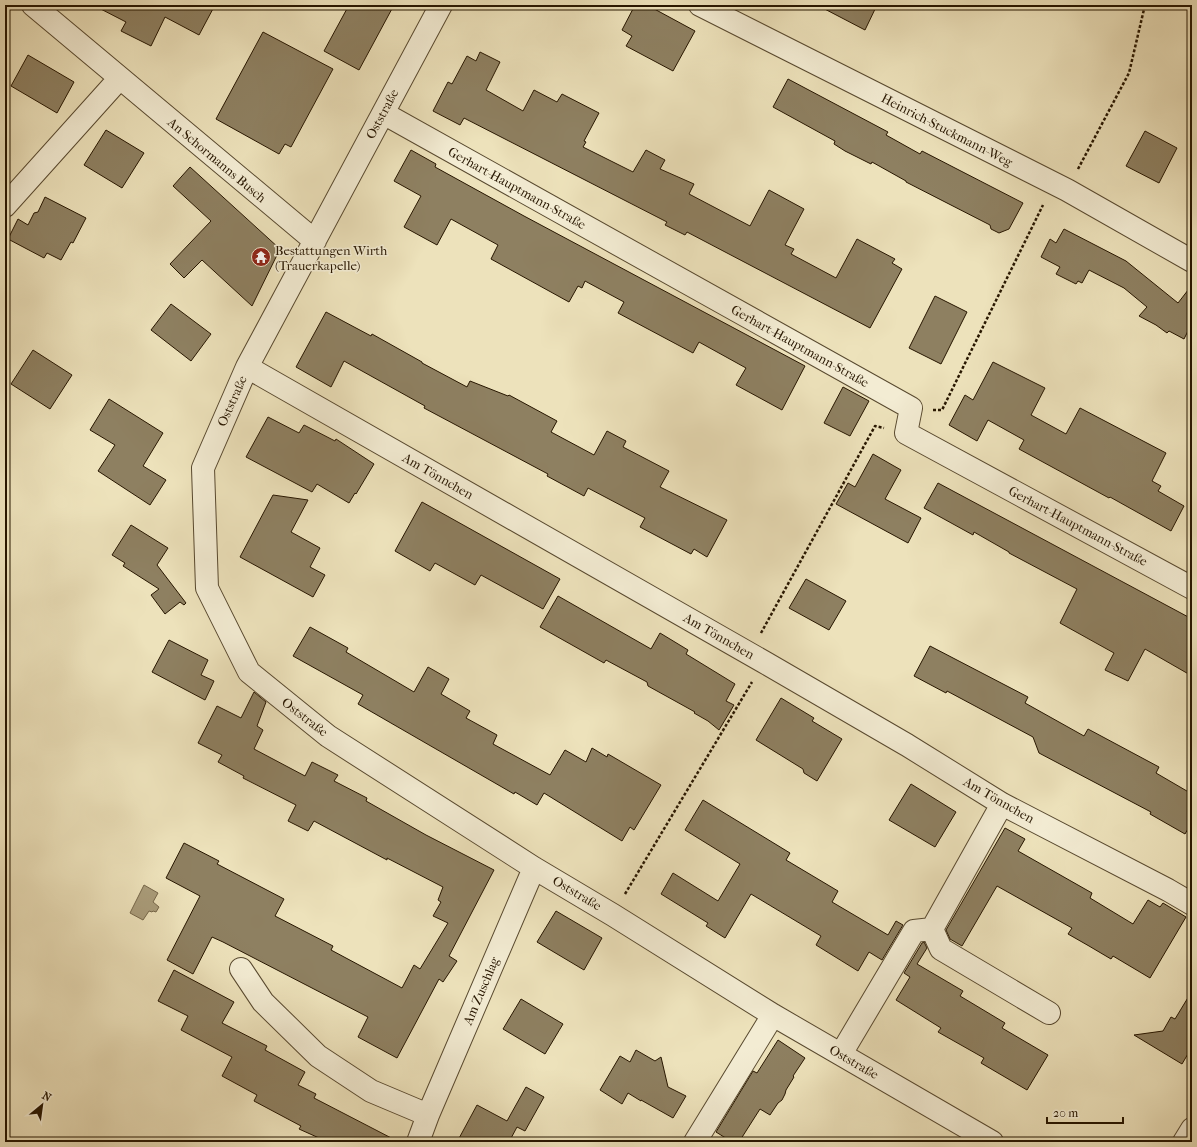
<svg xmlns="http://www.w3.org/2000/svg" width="1197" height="1147" font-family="'IM FELL French Canon',serif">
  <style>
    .water { fill: #aa9d7b; stroke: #76674a }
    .building { fill: #8e8061; stroke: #271600 }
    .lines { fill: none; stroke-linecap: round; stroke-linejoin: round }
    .minor-casing { stroke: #58492f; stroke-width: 24 }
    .path { stroke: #271600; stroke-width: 2.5; stroke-dasharray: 3 2; stroke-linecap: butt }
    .minor { stroke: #f3ecd3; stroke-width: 22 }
    .labels { text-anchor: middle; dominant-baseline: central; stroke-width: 3; stroke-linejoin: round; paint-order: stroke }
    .street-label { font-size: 13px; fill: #271600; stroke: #f3ecd3 }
    .poi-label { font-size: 13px; fill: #271600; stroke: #f3ecd3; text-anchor: start }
  </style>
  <rect width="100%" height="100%" fill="#ede2bb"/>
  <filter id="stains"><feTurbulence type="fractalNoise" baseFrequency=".005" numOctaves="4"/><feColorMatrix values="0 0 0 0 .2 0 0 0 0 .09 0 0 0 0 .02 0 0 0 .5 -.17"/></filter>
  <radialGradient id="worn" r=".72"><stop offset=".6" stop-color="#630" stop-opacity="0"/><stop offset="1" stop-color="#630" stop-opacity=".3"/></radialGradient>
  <!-- water -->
  <path class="water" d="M 144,885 L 158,893 L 153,902 L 159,907 L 156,912 L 153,911 L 152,912 L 149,911 L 143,920 L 130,913 Z"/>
  <!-- building -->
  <path class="building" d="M 93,5 L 215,5 L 199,35 L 165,17 L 151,46 L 121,31 L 126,22 Z
    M 349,5 L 394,5 L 359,70 L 324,51 Z
    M 635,5 L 647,5 L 695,31 L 673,71 L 626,46 L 632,36 L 622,30 Z
    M 817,5 L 877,5 L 865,30 Z
    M 263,32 L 333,69 L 291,147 L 285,144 L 279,154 L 216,119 Z
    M 480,52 L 500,62 L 486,90 L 523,111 L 534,90 L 557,102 L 562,94 L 599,113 L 584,141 L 586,142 L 583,147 L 633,172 L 646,150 L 665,160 L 660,169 L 694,184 L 689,194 L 750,226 L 769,190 L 804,209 L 785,245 L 794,249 L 791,254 L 836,278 L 857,239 L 895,259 L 892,263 L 902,269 L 870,328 L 687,232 L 685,235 L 665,225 L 667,222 L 464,118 L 460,125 L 433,111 L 448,82 L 452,84 L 467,56 L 476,61 Z
    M 28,55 L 74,82 L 57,113 L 11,86 Z
    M 788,79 L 888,132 L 886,135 L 920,154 L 922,151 L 1023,203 L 1009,229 L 999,233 L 991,229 L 990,225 L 906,182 L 906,181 L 872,162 L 871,164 L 845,151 L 834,144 L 835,141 L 773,107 Z
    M 106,130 L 144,153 L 122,188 L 84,165 Z
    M 1145,131 L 1177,148 L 1159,183 L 1126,166 Z
    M 411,150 L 436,164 L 435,167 L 524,216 L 805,366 L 782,410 L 736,385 L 746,368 L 699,342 L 693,353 L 618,313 L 624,302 L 585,281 L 582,288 L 578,286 L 569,302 L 491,259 L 498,245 L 451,219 L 437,245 L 404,227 L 421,196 L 394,181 Z
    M 190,167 L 280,249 L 252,306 L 202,260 L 184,278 L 170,264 L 211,221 L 173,186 Z
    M 45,197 L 86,218 L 73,243 L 71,242 L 61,260 L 47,253 L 44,258 L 8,239 L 18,219 L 28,225 L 34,213 L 38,212 Z
    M 1064,229 L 1126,261 L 1178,303 L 1192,285 L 1192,323 L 1184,339 L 1169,331 L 1167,333 L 1156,325 L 1139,316 L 1147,307 L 1124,288 L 1089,270 L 1082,283 L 1078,281 L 1076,284 L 1056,274 L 1060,267 L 1041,257 L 1050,239 L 1056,243 Z
    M 935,296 L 967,312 L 941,364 L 909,348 Z
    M 171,304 L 211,334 L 191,361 L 151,330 Z
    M 326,312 L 371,336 L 372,334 L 422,362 L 422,363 L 467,387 L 470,381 L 508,396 L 509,395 L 557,421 L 551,432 L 594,455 L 607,431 L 626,441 L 623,447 L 669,471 L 660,487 L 727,520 L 707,557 L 694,549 L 691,554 L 640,527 L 645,518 L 588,488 L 584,496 L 547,476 L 548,474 L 424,408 L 425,406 L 344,361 L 331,387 L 296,367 Z
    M 33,350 L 72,375 L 50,409 L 11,384 Z
    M 993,362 L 1045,388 L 1031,415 L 1066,434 L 1080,408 L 1166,453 L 1152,481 L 1161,486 L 1158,491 L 1184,506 L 1171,531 L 1110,497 L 1109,498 L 1019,449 L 1024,440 L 988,420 L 977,441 L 949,425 L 965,395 L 973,400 Z
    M 843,387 L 869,401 L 850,436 L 824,423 Z
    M 109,399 L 163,433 L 143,466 L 166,480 L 150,505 L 98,471 L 115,445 L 90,430 Z
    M 268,417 L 299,433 L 304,425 L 335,441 L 336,439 L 374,464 L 356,494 L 355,493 L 349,503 L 317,484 L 312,492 L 246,457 Z
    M 873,454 L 901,470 L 885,499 L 921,518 L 908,543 L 836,504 L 848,483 L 855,487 Z
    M 938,483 L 1192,619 L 1192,676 L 1145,649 L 1128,681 L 1105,670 L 1114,653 L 1060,623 L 1077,589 L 1009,553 L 1009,552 L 974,532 L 973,535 L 924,508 Z
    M 273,495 L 308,500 L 291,532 L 320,548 L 310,567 L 325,575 L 313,597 L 240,557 Z
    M 422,502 L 560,579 L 543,609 L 481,575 L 475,585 L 435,563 L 430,571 L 395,551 Z
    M 131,525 L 168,548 L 157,565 L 186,603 L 184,605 L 180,602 L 165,614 L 151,595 L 159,589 L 123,566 L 125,563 L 112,555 Z
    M 806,579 L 846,601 L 829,630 L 789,608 Z
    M 558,596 L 651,649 L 660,633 L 688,650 L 686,654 L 735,684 L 726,701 L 734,705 L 719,730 L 708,721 L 694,713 L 695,712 L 648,686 L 647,682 L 606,660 L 604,663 L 540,627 Z
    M 310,627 L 348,648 L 346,652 L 414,692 L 428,667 L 449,679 L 441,694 L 470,711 L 466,718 L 497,735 L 493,744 L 550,775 L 565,750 L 586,762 L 592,748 L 607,757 L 608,754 L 661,785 L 634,830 L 630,827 L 622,841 L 544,793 L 537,805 L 515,792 L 514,794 L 358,704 L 363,695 L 293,656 Z
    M 169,640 L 208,660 L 201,675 L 214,681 L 205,700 L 152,672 Z
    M 930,646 L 1028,697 L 1025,703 L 1084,736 L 1088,729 L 1159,767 L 1156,773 L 1192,794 L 1192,822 L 1185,834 L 1150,814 L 1151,812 L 1039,753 L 1033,737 L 947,691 L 946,693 L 914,676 Z
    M 254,692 L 266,702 L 257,726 L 263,730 L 254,749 L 305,776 L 312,762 L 338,775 L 334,781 L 367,798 L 366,801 L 426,835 L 494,870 L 449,956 L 457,961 L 443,982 L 439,979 L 397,1058 L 358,1037 L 368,1017 L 223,942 L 212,937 L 193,974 L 167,960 L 200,896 L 166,878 L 184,843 L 219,861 L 217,864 L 284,899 L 275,916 L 333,946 L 331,950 L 402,988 L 414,965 L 420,969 L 448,923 L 433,916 L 441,902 L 438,900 L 443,887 L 387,858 L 387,860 L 314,821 L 308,831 L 288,821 L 296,805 L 243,778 L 244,776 L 218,762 L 222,755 L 198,743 L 217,706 L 241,718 Z
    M 781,698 L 814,718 L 812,721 L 842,739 L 817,781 L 804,773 L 803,769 L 756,740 Z
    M 911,784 L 956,812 L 935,847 L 889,820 Z
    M 703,800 L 790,853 L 786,860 L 838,891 L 832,902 L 888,935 L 896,921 L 903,925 L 882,960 L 869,952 L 858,971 L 816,945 L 821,936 L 751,894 L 725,938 L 706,926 L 708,923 L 661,894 L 673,873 L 718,901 L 740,864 L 685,830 Z
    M 1005,828 L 1025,839 L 1018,851 L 1092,893 L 1090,898 L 1133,924 L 1148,900 L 1160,907 L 1163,903 L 1186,917 L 1150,978 L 1113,956 L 1111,959 L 1089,946 L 1068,934 L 1072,928 L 997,886 L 962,946 L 950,939 L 946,930 Z
    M 556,911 L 602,938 L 584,970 L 537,942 Z
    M 924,942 L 927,948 L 917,964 L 963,991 L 960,996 L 1005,1023 L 1002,1028 L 1048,1055 L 1027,1090 L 981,1063 L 984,1058 L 938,1032 L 941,1028 L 896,1000 L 910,977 L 904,973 L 922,943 Z
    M 174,970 L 234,1002 L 222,1023 L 267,1046 L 265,1050 L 305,1072 L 298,1085 L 316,1094 L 314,1098 L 399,1142 L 328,1142 L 299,1129 L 301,1126 L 254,1101 L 257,1095 L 222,1076 L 232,1057 L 181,1030 L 188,1016 L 158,1001 Z
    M 1192,991 L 1192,1047 L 1182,1064 L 1134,1035 L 1163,1031 L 1171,1017 L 1175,1019 Z
    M 521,999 L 563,1024 L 545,1054 L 503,1029 Z
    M 778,1040 L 805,1058 L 793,1076 L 794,1077 L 786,1090 L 785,1094 L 782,1100 L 778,1103 L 770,1115 L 760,1109 L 739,1142 L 732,1142 L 716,1132 L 753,1071 L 757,1073 Z
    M 636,1050 L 655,1061 L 661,1057 L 668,1087 L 686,1096 L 673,1118 L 641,1100 L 641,1101 L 628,1093 L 622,1104 L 600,1090 L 620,1056 L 630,1062 Z
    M 526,1087 L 544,1097 L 525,1131 L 517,1127 L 509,1142 L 457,1142 L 477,1105 L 507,1121 Z"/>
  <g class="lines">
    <defs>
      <path id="minor" d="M 33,5 L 315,241
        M 441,5 L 247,367 L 203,468 L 207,588 L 249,672 L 328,736 L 534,868 L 613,915 L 773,1015 L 992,1142
        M 700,5 L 1067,190 L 1192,261
        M 383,113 L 911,408 L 906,433 L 1192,588
        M 5,206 L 119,79
        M 247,367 L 764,662 L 907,745 L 1002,804 L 1168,890 L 1192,904
        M 932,929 L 941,949 L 1049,1013
        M 241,969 L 263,1002 L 318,1056 L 371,1091 L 428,1115 L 534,868
        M 841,1054 L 914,931 L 932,929 L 1002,804
        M 418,1142 L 428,1115
        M 695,1142 L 773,1015
        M 1184,1142 L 1192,1129"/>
    </defs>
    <!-- minor casing -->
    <use href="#minor" class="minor-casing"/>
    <!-- path -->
    <path class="path" d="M 1078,169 L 1129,73 L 1145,5
      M 933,410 L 942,410 L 1043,205
      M 761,633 L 875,426 L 884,428
      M 625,894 L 752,682"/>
    <!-- minor -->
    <use href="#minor" class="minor"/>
  </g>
  <!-- icons -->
  <defs>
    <symbol id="temple-disc" viewBox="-11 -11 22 22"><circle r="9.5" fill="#8f2418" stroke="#f3ecd3"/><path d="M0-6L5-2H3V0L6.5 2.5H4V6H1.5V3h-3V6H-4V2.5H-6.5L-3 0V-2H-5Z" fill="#fff"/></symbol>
  </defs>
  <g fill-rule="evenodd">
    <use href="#temple-disc" x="250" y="246" width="22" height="22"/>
  </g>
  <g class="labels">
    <!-- street labels -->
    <g class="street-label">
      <text transform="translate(382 114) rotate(-62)">Oststraße</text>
      <text transform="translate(947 130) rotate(27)">Heinrich-Stuckmann-Weg</text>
      <text transform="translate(217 160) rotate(40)">An Schormanns Busch</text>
      <text transform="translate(517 188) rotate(29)">Gerhart-Hauptmann-Straße</text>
      <text transform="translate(800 346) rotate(29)">Gerhart-Hauptmann-Straße</text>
      <text transform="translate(232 401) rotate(-66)">Oststraße</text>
      <text transform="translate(438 476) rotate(30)">Am Tönnchen</text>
      <text transform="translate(1078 526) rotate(28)">Gerhart-Hauptmann-Straße</text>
      <text transform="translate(719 636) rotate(30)">Am Tönnchen</text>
      <text transform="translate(305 717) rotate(38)">Oststraße</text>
      <text transform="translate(999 800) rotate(30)">Am Tönnchen</text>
      <text transform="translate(577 893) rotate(31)">Oststraße</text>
      <text transform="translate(481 991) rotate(-67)">Am Zuschlag</text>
      <text transform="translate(854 1062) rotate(30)">Oststraße</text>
    </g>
    <!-- poi labels -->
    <g class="poi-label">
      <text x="275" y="250">Bestattungen Wirth<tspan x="275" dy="15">(Trauerkapelle)</tspan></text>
    </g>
  </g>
  <!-- margin -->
  <rect width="1197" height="1147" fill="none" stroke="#ede2bb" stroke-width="20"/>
  <rect x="6" y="6" width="1185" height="1135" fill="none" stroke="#271600" stroke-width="2"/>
  <rect x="10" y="10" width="1177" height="1127" fill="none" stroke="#271600"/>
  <!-- north arrow -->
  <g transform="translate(42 1105) rotate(29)" stroke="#f3ecd3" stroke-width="3" paint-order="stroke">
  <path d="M0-3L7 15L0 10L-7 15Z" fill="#271600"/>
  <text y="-6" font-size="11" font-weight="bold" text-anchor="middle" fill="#271600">N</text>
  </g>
  <!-- scale -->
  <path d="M1047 1117v6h76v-6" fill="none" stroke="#271600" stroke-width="2"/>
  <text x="1053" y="1117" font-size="12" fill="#271600" stroke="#f3ecd3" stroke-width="3" paint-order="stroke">20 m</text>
  <rect width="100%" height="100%" filter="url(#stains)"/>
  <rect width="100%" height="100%" fill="url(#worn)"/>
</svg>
